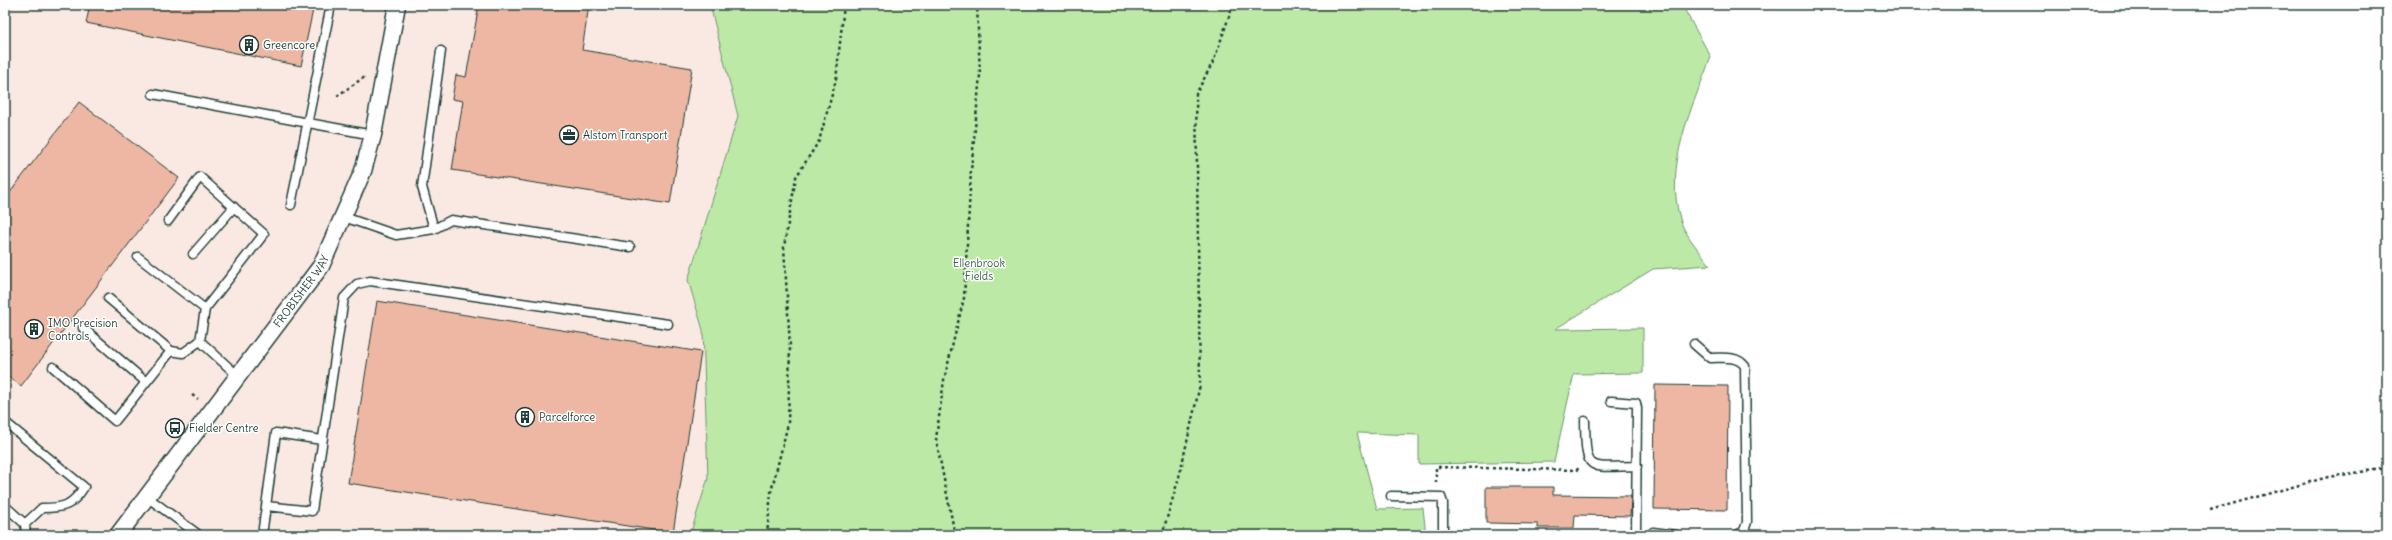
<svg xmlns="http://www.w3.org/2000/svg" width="2392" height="540" font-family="Delius,sans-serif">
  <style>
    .built { fill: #fae9e3 }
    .green { fill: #bde9a7; stroke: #6e936e }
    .building { fill: #eeb7a3; stroke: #1f3d34 }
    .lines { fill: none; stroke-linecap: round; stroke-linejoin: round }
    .lane-casing { stroke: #1f3d34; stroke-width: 11 }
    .street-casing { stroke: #1f3d34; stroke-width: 19 }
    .path { stroke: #1f3d34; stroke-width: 2.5; stroke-dasharray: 3 3; stroke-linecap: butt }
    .lane { stroke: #fff; stroke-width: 8 }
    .street { stroke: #fff; stroke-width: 16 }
    .labels { text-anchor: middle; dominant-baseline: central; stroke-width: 3; stroke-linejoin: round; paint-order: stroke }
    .poi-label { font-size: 11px; fill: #1f3d34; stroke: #fff; text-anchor: start }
    .park-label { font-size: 11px; fill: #3f5f4b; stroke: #fff }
    .street-label { font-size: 11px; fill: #1f3d34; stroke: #fff }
  </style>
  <rect width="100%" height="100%" fill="#fff"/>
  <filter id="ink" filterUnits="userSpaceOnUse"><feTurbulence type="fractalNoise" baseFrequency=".025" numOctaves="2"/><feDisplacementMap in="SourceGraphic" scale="8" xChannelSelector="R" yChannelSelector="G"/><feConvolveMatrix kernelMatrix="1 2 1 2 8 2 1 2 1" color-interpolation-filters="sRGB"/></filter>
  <g filter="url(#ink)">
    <!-- built -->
    <path class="built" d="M 5,5 L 710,5 L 738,116 L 688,280 L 703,332 L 708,478 L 690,535 L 5,535 Z"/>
    <!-- green -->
    <path class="green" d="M 710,5 L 1682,5 L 1711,57 C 1692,108 1663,166 1681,222 C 1685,235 1702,254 1710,265 L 1653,269 L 1555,329 L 1643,328 L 1643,373 L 1574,374 L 1554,462 L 1419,464 L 1419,435 L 1357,433 L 1377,509 L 1423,508 L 1426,535 L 690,535 L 708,478 L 703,330 L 688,280 L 738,116 Z"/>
    <!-- building -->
    <path class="building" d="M 90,5 L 314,5 L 301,66 L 86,23 Z
      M 479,5 L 589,5 L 582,50 L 692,68 L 670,204 L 452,170 L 463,101 L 452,99 L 456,75 L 466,77 Z
      M 79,102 L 179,178 L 21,386 L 5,374 L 5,199 Z
      M 377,301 L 701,352 L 673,533 L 348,483 Z
      M 1655,385 L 1728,386 L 1727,510 L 1654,509 Z
      M 1486,487 L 1553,487 L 1553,495 L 1631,496 L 1630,516 L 1575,515 L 1574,528 L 1538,528 L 1538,524 L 1486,523 Z"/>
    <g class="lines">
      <defs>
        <path id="lane" d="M 153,94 L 373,135
          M 291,205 L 331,5
          M 344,217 L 396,235 L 434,229 L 451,220 L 630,247
          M 434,229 L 422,187 L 441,51
          M 193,254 L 234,207
          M 138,257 L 205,309
          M 108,298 L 171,351 L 183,353 L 200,341 L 205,309 L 264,234 L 200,177 L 168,221
          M 83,328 L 146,382
          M 200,341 L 238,376
          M 1694,344 L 1710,358 C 1722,358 1737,355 1745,366 L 1747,522 L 1744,531 L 1737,535
          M 53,367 L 115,421 L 171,351
          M 1611,401 L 1636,403 L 1637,408 L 1636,535
          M 1585,421 C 1586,474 1587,467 1637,466
          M 5,422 L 84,487 C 72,506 64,508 42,508 L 25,524
          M 322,440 L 276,433 L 266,506 L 312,511 L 344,298 L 357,284 L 370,281 L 668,324
          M 1391,496 L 1441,497 L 1443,503 L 1443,535
          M 147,497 L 199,535
          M 5,506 L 25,524 L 26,535
          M 1653,532 L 1676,535
          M 262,535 L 266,506"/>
        <g id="street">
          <path id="s1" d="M 118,535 L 321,266 L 363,171 L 373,135 L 397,5"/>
        </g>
      </defs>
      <!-- lane casing -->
      <use href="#lane" class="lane-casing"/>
      <!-- street casing -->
      <use href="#street" class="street-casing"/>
      <!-- path -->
      <path class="path" d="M 337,96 L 363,78 L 367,79
        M 192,395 L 198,399
        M 1436,483 L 1436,467 L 1576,470 L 1580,468
        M 2210,510 L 2328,477 L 2387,468
        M 767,535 L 771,492 L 788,424 L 790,346 L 784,247 L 796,177 L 819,141 L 836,80 L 844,5
        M 955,535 L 936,439 L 944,380 L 964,298 L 971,171 L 980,75 L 977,5
        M 1162,535 L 1179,477 L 1200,385 L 1196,94 L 1214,60 L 1233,5"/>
      <!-- lane -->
      <use href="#lane" class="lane"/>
      <!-- street -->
      <use href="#street" class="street"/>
    </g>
  </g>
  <!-- icons -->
  <defs>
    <symbol id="building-ring" viewBox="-11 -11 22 22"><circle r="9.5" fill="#fff" stroke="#1f3d34" stroke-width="1.5"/><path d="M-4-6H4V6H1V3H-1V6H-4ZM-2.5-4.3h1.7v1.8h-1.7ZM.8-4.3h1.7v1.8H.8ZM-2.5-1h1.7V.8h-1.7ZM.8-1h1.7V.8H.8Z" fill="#1f3d34"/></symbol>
    <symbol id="office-ring" viewBox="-11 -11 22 22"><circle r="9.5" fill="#fff" stroke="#1f3d34" stroke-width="1.5"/><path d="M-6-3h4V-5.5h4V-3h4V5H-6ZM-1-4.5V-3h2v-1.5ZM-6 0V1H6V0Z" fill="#1f3d34"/></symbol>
    <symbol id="bus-ring" viewBox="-11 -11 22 22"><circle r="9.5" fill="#fff" stroke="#1f3d34" stroke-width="1.5"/><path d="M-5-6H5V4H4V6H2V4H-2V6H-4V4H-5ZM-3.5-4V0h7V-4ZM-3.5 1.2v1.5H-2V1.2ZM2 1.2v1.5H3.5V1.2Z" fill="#1f3d34"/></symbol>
  </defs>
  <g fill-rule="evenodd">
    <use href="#building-ring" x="238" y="34" width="22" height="22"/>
    <use href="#office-ring" x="558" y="124" width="22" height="22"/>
    <use href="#building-ring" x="23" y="318" width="22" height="22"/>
    <use href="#building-ring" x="514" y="406" width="22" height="22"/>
    <use href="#bus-ring" x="164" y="417" width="22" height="22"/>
  </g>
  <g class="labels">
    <!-- poi labels -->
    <g class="poi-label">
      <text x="263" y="45">Greencore</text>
      <text x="583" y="135">Alstom Transport</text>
      <text x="48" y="323">IMO Precision<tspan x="48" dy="13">Controls</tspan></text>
      <text x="539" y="417">Parcelforce</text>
      <text x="189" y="428">Fielder Centre</text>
    </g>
    <!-- park labels -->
    <g class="park-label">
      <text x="979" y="263">Ellenbrook<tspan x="979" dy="13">Fields</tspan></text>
    </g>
    <!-- street labels -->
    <g class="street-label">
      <text stroke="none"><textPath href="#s1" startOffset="305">FROBISHER WAY</textPath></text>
    </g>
  </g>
  <!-- margin -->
  <rect width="2392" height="540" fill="none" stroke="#fff" stroke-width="20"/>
  <rect x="10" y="10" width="2372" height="520" fill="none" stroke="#1f3d34" stroke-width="1.5" filter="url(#ink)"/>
</svg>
